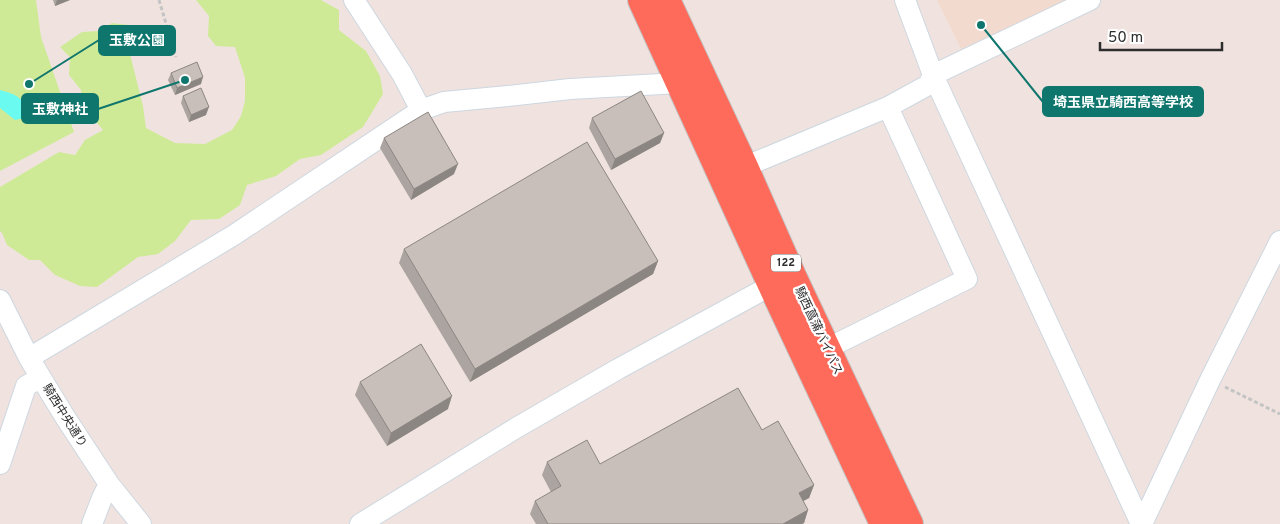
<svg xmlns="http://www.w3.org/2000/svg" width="1280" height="524" font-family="Overpass,'Noto Sans JP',sans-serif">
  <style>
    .education { fill: #f2dace }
    .green { fill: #cfea97 }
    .water { fill: #6afaf0 }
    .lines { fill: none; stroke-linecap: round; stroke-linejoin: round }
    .minor-casing { stroke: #cdd7e0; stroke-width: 22 }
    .highway-casing { stroke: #c4c4c4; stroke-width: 30 }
    .path { stroke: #c4c4c4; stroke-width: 3; stroke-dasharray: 4 2.5; stroke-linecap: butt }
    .minor { stroke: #fff; stroke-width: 20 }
    .highway { stroke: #ff6b5b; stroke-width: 28 }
    .wall { fill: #aca4a0 }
    .shaded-wall { fill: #8c8682 }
    .building { fill: #c8bfba; stroke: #8c8682 }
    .labels { text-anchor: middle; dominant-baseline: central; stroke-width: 4.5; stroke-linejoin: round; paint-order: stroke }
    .shield { fill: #fff; stroke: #6c6c6c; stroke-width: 1 }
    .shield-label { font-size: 11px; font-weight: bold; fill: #2d2d2d }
    .street-label { font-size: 12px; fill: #2d2d2d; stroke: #fff }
    .leader { fill: none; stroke: #0f766e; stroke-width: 2 }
    .callout-dot { fill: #0f766e; stroke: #fff; stroke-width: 2 }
    .callout { fill: #0f766e; stroke: #0f766e; stroke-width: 2 }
    .callout-label { font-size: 14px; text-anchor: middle; font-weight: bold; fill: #fff }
  </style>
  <rect width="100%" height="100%" fill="#f0e3df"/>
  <!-- education -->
  <path class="education" d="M 937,0 L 1067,0 L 961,49 Z"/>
  <!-- green -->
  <path class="green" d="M 0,0 L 36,0 L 41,37 L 74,132 L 0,171 Z
    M 196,0 L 321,0 L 339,10 L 339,30 L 366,51 L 380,76 L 383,94 L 363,127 L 321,155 L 300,159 L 276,176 L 247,185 L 240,205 L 219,219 L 191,220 L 175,241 L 158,254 L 138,257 L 97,287 L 80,286 L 55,275 L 40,260 L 29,260 L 7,245 L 2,233 L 0,231 L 0,187 L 59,152 L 75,155 L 85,140 L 103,130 L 82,106 L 81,90 L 69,75 L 70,57 L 60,47 L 82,32 L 99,31 L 112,23 L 129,25 L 129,50 L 143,106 L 146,128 L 175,143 L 205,144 L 232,130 L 241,116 L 245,101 L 245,78 L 235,47 L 216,46 L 208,36 L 209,16 Z"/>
  <!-- water -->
  <path class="water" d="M 0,90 C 18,95 21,97 30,113 L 28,117 L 15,120 L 0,108 Z"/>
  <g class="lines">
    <defs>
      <path id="minor" d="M 354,0 L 402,74 L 421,110
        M 905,0 L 933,75 L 1141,524
        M 744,167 L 888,107 L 928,85 L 933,75 L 1090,0
        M 0,300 L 29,358 L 65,417 L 109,484 L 141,524
        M 826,349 L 967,279 L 888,107
        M 29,358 L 234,235 L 421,110 L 444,102 L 508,96 L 570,89 L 680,83
        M 0,464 L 26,386 L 40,378
        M 92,524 L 102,498 L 109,484
        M 360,524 L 516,428 L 618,369 L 772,285 L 784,280
        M 1142,524 L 1210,380 L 1280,241"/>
      <path id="highway" d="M 642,0 L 772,285 L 884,524
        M 666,0 L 744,167 L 792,276 L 909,524"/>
    </defs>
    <!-- minor casing -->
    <use href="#minor" class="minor-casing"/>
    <!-- highway casing -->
    <use href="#highway" class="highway-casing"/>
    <!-- path -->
    <path class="path" d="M 159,0 L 176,57
      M 1225,387 L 1280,414"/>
    <!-- minor -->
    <use href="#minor" class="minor"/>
    <!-- highway -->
    <use href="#highway" class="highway"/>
  </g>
  <!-- wall -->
  <path class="wall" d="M 53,0 L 70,0 L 55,6 Z
    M 171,73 L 201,84 L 175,95 L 168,80 Z
    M 183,96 L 206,115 L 189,122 L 181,103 Z
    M 592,118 L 664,133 L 660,143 L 611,170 L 589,128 Z
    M 384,138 L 454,174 L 411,200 L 380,148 Z
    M 404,249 L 658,261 L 653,274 L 470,382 L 399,263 Z
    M 360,382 L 448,409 L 387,446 L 355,395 Z
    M 762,430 L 814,485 L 809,498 L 803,501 L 808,510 L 804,523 L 802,524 L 536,524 L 530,514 L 535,501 L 551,492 L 542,475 L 547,462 L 600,464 Z"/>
  <!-- shaded-wall -->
  <path class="shaded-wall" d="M 57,0 L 70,0 L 55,6 Z
    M 203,77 L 201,84 L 175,95 L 177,88 Z
    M 209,107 L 206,115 L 189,122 L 191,115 Z
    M 664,133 L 660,143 L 611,170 L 615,159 Z
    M 458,164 L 454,174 L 411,200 L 414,189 Z
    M 658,261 L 653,274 L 470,382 L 475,369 Z
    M 452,396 L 448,409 L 387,446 L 391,433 Z
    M 814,485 L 809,498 L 794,506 L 799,493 Z
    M 808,510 L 804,523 L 802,524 L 783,524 Z"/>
  <!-- building -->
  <path class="building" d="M 197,62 L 203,77 L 177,88 L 171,73 Z
    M 201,88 L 209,107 L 191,115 L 183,96 Z
    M 641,91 L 664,133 L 615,159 L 592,118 Z
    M 428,112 L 458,164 L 414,189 L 384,138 Z
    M 587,142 L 658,261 L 475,369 L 404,249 Z
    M 421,344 L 452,396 L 391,433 L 360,382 Z
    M 738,388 L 762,430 L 778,421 L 814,485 L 799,493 L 808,510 L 783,524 L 548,524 L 535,501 L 561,486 L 547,462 L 587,440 L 600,464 Z"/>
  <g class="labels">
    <!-- shield labels -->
    <rect class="shield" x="771" y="254.5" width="30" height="17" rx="4"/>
    <g class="shield-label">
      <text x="786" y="263">122</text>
    </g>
    <!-- street labels -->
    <g class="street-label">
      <text transform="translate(818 331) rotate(65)">騎西菖蒲バイパス</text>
      <text transform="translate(64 416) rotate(58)">騎西中央通り</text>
    </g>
  </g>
  <!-- callouts -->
  <path class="leader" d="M29 84L99 40M981 25L1043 102M185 80L98 109"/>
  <g class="callout-dot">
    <circle cx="29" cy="84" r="5"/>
    <circle cx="981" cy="25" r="5"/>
    <circle cx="185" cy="80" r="5"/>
  </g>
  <g class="callout">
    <rect x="99" y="26" width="76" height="29" rx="5"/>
    <rect x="1043" y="87" width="160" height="29" rx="5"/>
    <rect x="22" y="94" width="76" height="29" rx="5"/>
  </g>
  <g class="callout-label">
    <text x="137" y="45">玉敷公園</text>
    <text x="1123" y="107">埼玉県立騎西高等学校</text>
    <text x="60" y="114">玉敷神社</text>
  </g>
  <!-- scale -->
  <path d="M1100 42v8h122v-8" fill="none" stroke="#2d2d2d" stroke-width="2.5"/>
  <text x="1108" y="42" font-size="15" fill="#2d2d2d" stroke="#ffffff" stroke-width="4" paint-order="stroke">50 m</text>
</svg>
